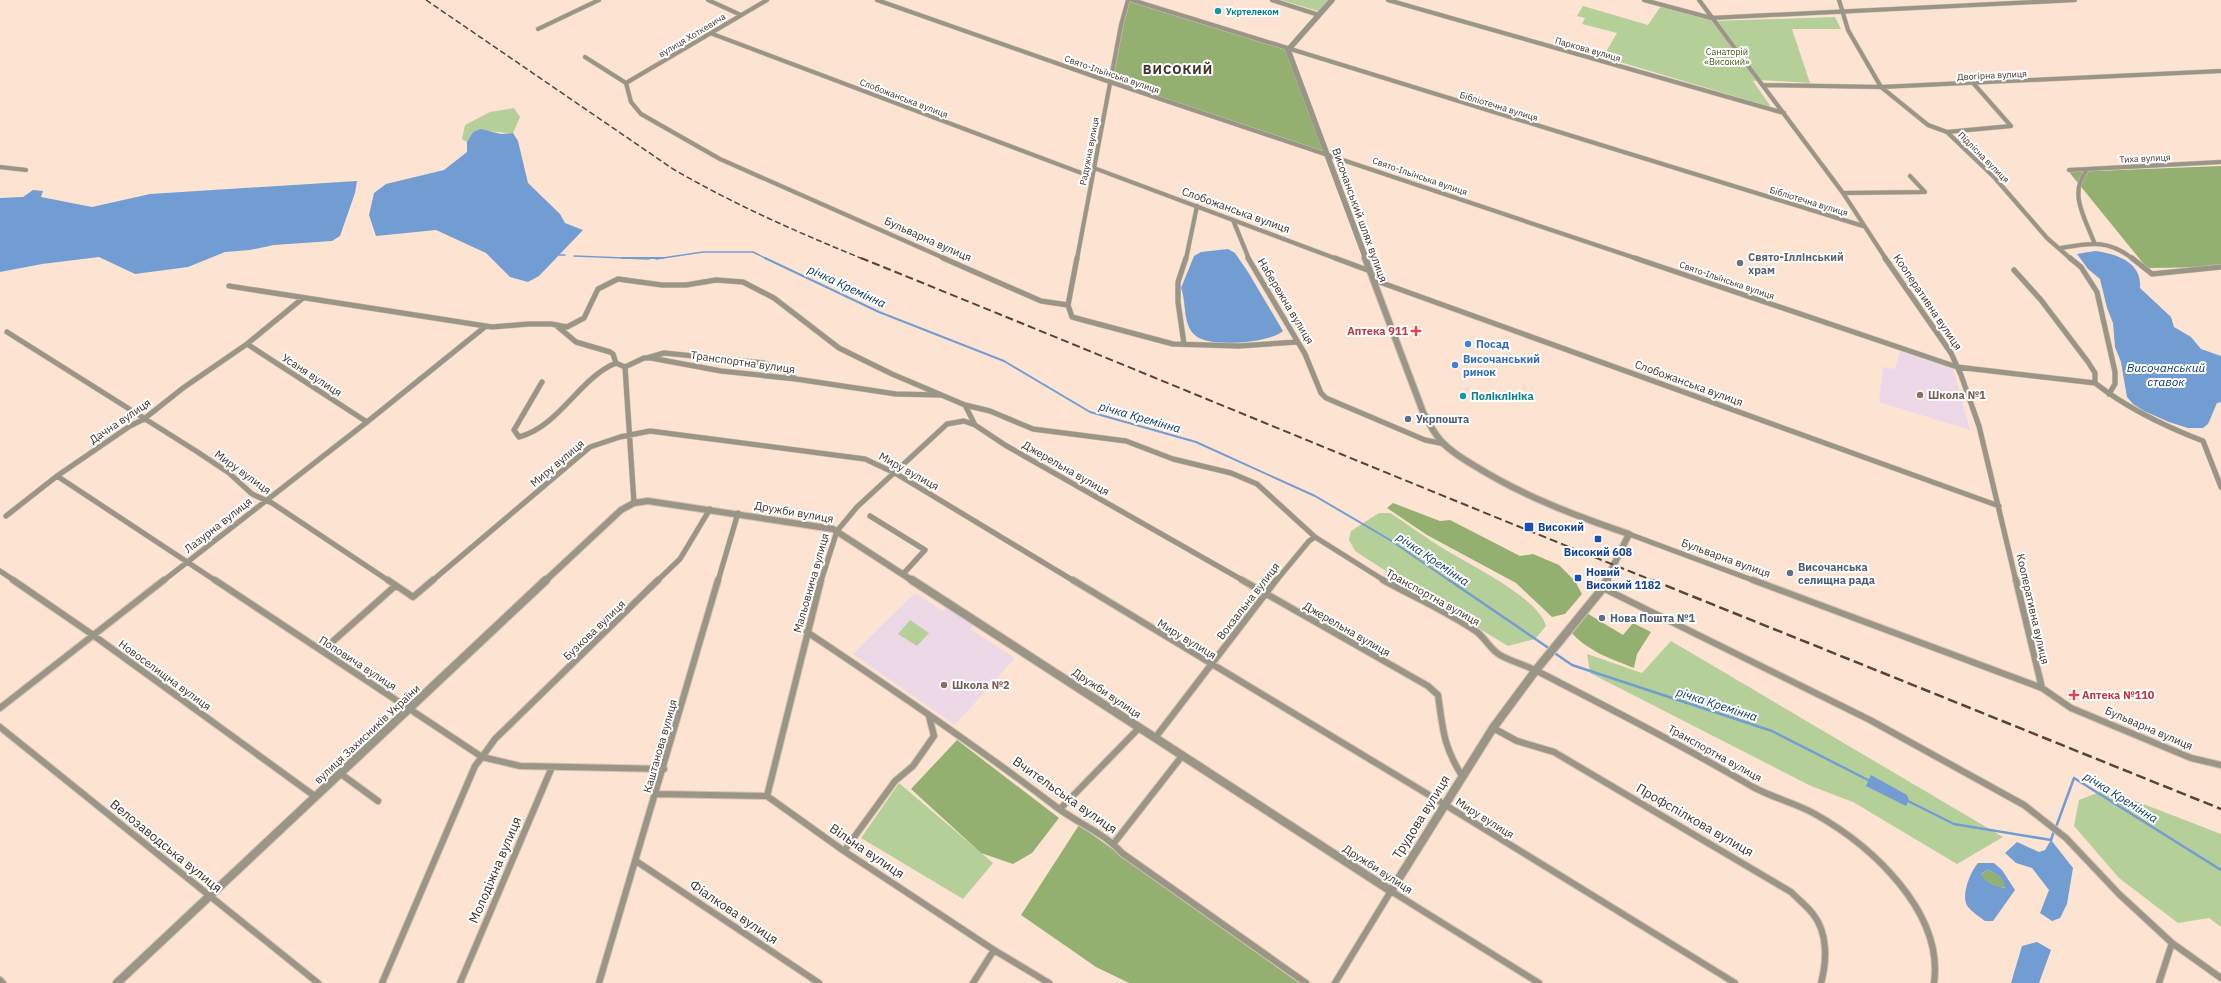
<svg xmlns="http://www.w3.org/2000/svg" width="2221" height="983" font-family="'IBM Plex Sans',sans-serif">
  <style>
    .education { fill: #edd8e8 }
    .green { fill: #b5cf99 }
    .forest { fill: #93b071 }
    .water { fill: #729dd3; fill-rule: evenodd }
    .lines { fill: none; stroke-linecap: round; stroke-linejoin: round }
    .stream-far2 { stroke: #729dd3; stroke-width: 1.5 }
    .stream-far1 { stroke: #729dd3; stroke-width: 2 }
    .stream { stroke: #729dd3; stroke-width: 2.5 }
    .minor-far2-casing { stroke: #d7c0b0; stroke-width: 5 }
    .minor-far1-casing { stroke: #d7c0b0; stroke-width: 6 }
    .minor-casing { stroke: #d7c0b0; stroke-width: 8 }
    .tertiary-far2-casing { stroke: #d7c0b0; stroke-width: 6 }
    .tertiary-far1-casing { stroke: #d7c0b0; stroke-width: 8 }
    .tertiary-casing { stroke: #d7c0b0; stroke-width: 10 }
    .minor-far2 { stroke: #999587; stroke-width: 4 }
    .minor-far1 { stroke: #999587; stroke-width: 5 }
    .minor { stroke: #999587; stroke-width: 6 }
    .tertiary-far2 { stroke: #999587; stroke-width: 5.5 }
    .tertiary-far1 { stroke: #999587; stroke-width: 6 }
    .tertiary { stroke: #999587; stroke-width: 8 }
    .rail-far2 { stroke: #53463d; stroke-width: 1.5; stroke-dasharray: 6 3; stroke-linecap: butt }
    .rail-far1 { stroke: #53463d; stroke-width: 2; stroke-dasharray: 8 4; stroke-linecap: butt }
    .rail { stroke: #53463d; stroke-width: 2.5; stroke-dasharray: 10 4.5; stroke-linecap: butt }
    .culture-dot { fill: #0f9aa8; stroke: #fff; stroke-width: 1.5 }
    .worship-dot { fill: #6b7280; stroke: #fff; stroke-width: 1.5 }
    .health-dot { fill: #e0444e; stroke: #fff; stroke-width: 1.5 }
    .shop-dot { fill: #3f7fe0; stroke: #fff; stroke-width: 1.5 }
    .education-dot { fill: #8d6e63; stroke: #fff; stroke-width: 1.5 }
    .service-dot { fill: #5c6f8a; stroke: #fff; stroke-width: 1.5 }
    .transit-dot { fill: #1a4fb4; stroke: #fff; stroke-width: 1.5 }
    .labels { text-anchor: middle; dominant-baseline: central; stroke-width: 4; stroke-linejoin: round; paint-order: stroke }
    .far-culture-label { font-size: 9px; font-weight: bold; fill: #0d838f; stroke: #fff; text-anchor: start }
    .far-street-label { font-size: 9px; fill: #3e322a; stroke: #fff }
    .far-park-label { font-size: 9px; fill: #3e5916; stroke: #fff }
    .street-label { font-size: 11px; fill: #3e322a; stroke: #fff }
    .worship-label { font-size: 11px; font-weight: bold; fill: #5b616d; stroke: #fff; text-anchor: start }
    .health-label { font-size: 11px; font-weight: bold; fill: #be3a42; stroke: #fff; text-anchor: end }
    .shop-label { font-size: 11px; font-weight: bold; fill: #366cbe; stroke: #fff; text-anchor: start }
    .education-label { font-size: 11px; font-weight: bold; fill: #785e54; stroke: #fff; text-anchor: start }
    .culture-label { font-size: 11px; font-weight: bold; fill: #0d838f; stroke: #fff; text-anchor: start }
    .service-label { font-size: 11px; font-weight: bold; fill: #4e5e75; stroke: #fff; text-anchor: start }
    .transit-label { font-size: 11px; font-weight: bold; fill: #164399; stroke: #fff; text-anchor: start }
    .water-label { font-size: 12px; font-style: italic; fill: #093767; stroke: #fff }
    .far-district-label { font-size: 13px; font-weight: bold; letter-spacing: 1px; fill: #3e322a; stroke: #fff }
    .near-street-label { font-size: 13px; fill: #3e322a; stroke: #fff }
  </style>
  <rect width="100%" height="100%" fill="#fde4d2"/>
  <!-- education -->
  <path class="education" d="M 1900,351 L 1953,369 L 1970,430 L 1879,402 L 1883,367 L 1895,369 Z
    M 915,593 L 943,611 L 947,607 L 974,624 L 970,629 L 1015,658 L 955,725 L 853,654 Z"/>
  <!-- green -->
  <path class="green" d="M 1281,0 L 1332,0 L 1321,12 Z
    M 1583,6 L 1648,25 L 1661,6 L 1714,21 L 1835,17 L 1841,29 L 1792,29 L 1810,83 L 1760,80 L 1753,81 L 1771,107 L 1603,57 L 1617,33 L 1582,24 L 1585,18 L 1577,16 Z
    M 514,108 L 520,117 L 513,133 C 499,134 486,128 473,132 L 467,142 L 462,139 L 465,125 L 490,112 Z
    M 1379,513 L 1390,513 C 1409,525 1427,539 1446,550 C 1471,566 1538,597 1546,626 L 1535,639 L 1508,646 L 1420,593 L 1355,551 L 1349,540 L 1351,531 Z
    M 910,620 L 929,633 L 917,646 L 898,634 Z
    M 1671,641 L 2003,837 L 1957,864 L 1853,802 L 1811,786 L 1590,673 L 1587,654 L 1642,673 Z
    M 899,783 L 993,863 L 963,899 L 861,838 Z
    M 2102,791 L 2133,800 L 2221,834 L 2221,927 L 2209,918 L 2178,923 L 2119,878 L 2074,826 L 2079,800 Z"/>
  <!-- forest -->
  <path class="forest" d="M 1128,0 L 1288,50 L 1326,153 L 1110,82 Z
    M 2221,166 L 2221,267 L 2147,268 L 2069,172 Z
    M 1393,503 L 1440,521 L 1450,520 L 1520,556 L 1533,554 L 1559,565 L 1575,581 L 1582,594 L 1565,614 L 1552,617 L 1516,583 L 1427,535 L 1387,508 Z
    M 1585,612 L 1623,635 L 1633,623 L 1651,632 L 1637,654 L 1634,668 C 1609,658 1587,651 1569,630 Z
    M 957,740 L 1059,818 L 1032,853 L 1013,864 L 981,853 L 911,789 Z
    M 1079,825 L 1299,983 L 1129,983 L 1096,967 L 1021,915 Z
    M 1987,870 C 1996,872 2005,879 2006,888 C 1996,886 1985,884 1981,874 Z"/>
  <!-- water -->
  <path class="water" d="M 481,129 L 501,134 L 513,133 L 518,141 L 528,183 L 560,214 L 565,223 L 583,230 L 539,276 L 528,282 L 510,277 L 486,253 L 436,230 L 376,236 L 369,215 L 374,193 L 386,184 L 444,170 L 467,152 L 467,142 L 473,132 Z
    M 357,181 L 355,193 L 340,236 L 332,241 L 274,245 L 250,250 L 225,252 L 188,267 L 135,274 L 99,257 L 42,264 L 0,272 L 0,198 L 23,197 L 33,190 L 43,191 L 41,197 L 92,207 L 150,194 Z
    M 1228,249 L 1235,253 L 1248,272 L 1283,331 C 1270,343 1210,348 1196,336 C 1182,325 1187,304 1181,288 L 1194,256 L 1201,252 Z
    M 2095,251 C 2117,254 2142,262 2140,288 L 2171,317 L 2174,327 L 2191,337 L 2201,349 L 2221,356 L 2221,402 L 2217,403 L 2208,424 L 2203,428 L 2188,428 L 2169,422 L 2144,411 L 2133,404 L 2127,397 L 2121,362 L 2115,347 L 2113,323 L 2107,308 L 2100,279 L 2088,269 L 2077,254 Z
    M 1871,775 L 1907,795 L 1909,800 L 1906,806 L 1866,786 Z
    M 2051,840 L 2073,868 L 2067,904 L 2060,918 L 2052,921 L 2040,913 L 2049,890 L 2032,868 L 2016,863 L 2005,853 L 2017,842 L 2039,852 L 2045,850 Z
    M 1978,863 L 1994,863 L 2002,870 L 2015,890 L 1993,921 L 1985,921 C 1980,917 1972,912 1968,907 C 1960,897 1970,872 1978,863 ZM 1987,870 C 1996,872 2005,879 2005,888 C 1996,886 1985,883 1981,874 Z
    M 2037,942 L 2051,950 L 2039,983 L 2011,983 L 2022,946 Z"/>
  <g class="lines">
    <!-- stream-far2 -->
    <path class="stream-far2" d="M 559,255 L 565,255
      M 574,256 L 649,259
      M 656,259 L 703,252 L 753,252 L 767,259"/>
    <!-- stream-far1 -->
    <path class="stream-far1" d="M 622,258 L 663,258
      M 765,258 L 879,312 L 1004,361 L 1090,412 L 1196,442 L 1315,496 L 1390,540 L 1450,581"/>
    <!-- stream -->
    <path class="stream" d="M 1449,580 L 1550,649
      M 1553,652 L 1572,665 L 1772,731 L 1870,781
      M 1906,800 L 1954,824 L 2051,840 L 2054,831
      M 2056,827 L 2074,778 L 2221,870"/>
    <defs>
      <path id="minor-far2" d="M 708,0 L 741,15
        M 877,0 L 1110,82 L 1638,259
        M 1132,0 L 1863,226
        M 1272,0 L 1319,15
        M 1388,0 L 1784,113
        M 1644,0 L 1711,18 L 2075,0
        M 1699,0 L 1843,193 L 1886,259
        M 1839,0 L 1848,30 L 1881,87 L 1928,125 L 1947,132 L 1994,177 L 2047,238 L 2071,259
        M 538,29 L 599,0
        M 710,33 L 1092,177
        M 585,57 L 626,83 L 631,102 L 641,114 L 720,159 L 946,259
        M 626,83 L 767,0
        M 1763,85 L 1881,87 L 2221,71
        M 1947,132 L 2011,126 L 1974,84
        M 0,167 L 26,170
        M 1094,168 L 1337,259
        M 2069,170 L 2221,162
        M 2087,170 C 2068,193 2085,218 2094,242
        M 1843,193 L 1925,192 L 1910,176
        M 1233,220 L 1249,259
        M 2061,248 C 2090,243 2108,239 2133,259
        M 1077,259 L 1121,25 L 1128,0
        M 1186,259 L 1197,206"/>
      <path id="minor-far1" d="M 943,258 L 1041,301 L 1068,305
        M 1248,258 L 1305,354 L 1321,393 L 1326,398 L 1425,440 L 1445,444
        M 1335,258 L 1370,271
        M 1635,258 L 1957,367 L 2095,383
        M 1885,258 L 1951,353 L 1961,375 L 1979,426 L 2016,581
        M 2070,258 L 2081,267 L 2097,292 L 2115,372 L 2115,384 L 2109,394
        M 2132,258 L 2152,274 L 2221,267
        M 2014,270 L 2041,300 L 2088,362 L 2095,373 L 2095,383 C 2128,409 2164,426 2203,441 L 2221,487
        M 1374,280 L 1999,506
        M 229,286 L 492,327 L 528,324 L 551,324 L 567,327 L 584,318 L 598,289 L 618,279 L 662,285 L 686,285 L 716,280 L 743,282 L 774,298 L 839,348 L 892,374 L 965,405 L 990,411 L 1033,429 L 1126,441 L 1173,459 L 1231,473 L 1257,484 L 1315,537 L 1385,581
        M 1068,305 L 1077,258
        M 1068,305 L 1072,317 L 1173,344 L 1239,346 L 1297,342
        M 557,326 L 576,342 L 610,352 L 613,354 L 616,363 L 625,367
        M 7,332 L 196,451 L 229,473 L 252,494 L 272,503 L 389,581
        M 247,344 L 367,422
        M 1184,344 L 1178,302 L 1178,282 L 1186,258
        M 647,358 L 664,353 L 764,363 L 783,370 L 796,379
        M 625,367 L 644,358 L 651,358 L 721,371 L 796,379 L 896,394 L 940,395
        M 625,367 L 634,503
        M 542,382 L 514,430 L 519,437 C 560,426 579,378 616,363
        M 965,405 L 975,425 L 1005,445 L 1244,581
        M 57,476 L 216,581
        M 6,516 L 57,476 L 130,426 L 144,419 L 183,388 L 247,344 L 303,298
        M 870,516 L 925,550 L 904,573
        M 1629,534 L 1755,581
        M 0,571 L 15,581
        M 163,581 L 367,422 L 486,326
        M 432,581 L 590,447 L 620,437 L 650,431 L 865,459 L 895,473 L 1074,581
        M 657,581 L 680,559 L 710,509
        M 718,581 L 738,513
        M 821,581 L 837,531 L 857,507 L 947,424 L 964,421 L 975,425
        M 1276,581 L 1309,541 L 1315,537"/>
      <path id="minor" d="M 13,580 L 93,635 L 316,797
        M 215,580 L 482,757 L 475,766 L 382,983
        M 388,580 L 413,597 L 433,580
        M 658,580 L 495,739 L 482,757 L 520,766 L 664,769
        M 1073,580 L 1434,798 L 1735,983
        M 1242,580 L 1428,686 L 1438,695 C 1443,730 1443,745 1462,776
        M 1383,580 C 1414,597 1448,612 1477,632 C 1485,638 1491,650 1500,655 C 1512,662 1526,665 1539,672 C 1611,709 1683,746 1753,787 C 1773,798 1796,803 1815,814 C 1872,846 1944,912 1934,983
        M 1753,580 L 2042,688 L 2071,708 L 2191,758 L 2221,765
        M 2016,580 L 2042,688
        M 1603,588 L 1870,720 L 2024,805 L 2066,838 L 2119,894 L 2172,943 L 2221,978
        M 807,632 C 891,688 975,745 1055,806 C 1077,823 1103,832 1122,853 L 1306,983
        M 322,651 L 395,586
        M 0,708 L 164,580
        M 0,727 L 318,983
        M 1493,728 L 1517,741 L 1554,752 L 1791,892 C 1798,899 1807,906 1813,914 C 1828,933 1827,961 1821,983
        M 1155,738 L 1276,580
        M 341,774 L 378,801
        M 656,794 L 767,796 L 844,851 L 994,950 L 1049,983
        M 767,796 L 821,580
        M 1060,809 L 1139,728
        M 1114,843 L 1182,756
        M 844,851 L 895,781 L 913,766 L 934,736 L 929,716
        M 636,861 L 819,983
        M 0,980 L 3,983
        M 460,983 L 552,767
        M 599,983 L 718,580
        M 973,983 L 994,950
        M 1335,983 L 1391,891 L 1539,983
        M 2159,983 L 2172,943"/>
      <path id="tertiary-far2" d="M 1332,0 L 1288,50 L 1366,259"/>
      <path id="tertiary-far1" d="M 1365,258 L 1423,412 C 1428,422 1433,432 1441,441 C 1450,451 1463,459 1475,466 C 1523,496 1576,516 1629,534 L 1606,581
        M 545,581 L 621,510 L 634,503 L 648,501 L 833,529 L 913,581"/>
      <path id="tertiary" d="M 912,580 L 1391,891 L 1493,728 L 1536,670 L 1603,588 L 1607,580
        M 117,983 L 546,580"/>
    </defs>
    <!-- minor-far2 casing -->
    <use href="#minor-far2" class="minor-far2-casing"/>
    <!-- minor-far1 casing -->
    <use href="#minor-far1" class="minor-far1-casing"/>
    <!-- minor casing -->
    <use href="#minor" class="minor-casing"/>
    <!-- tertiary-far2 casing -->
    <use href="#tertiary-far2" class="tertiary-far2-casing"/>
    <!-- tertiary-far1 casing -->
    <use href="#tertiary-far1" class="tertiary-far1-casing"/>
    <!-- tertiary casing -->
    <use href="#tertiary" class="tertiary-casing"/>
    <!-- minor-far2 -->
    <use href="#minor-far2" class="minor-far2"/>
    <!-- minor-far1 -->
    <use href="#minor-far1" class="minor-far1"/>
    <!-- minor -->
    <use href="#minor" class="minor"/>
    <!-- tertiary-far2 -->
    <use href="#tertiary-far2" class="tertiary-far2"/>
    <!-- tertiary-far1 -->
    <use href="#tertiary-far1" class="tertiary-far1"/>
    <!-- tertiary -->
    <use href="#tertiary" class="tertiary"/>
    <!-- rail-far2 -->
    <path class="rail-far2" d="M 426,0 L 673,169 C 735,205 797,232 863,259"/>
    <!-- rail-far1 -->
    <path class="rail-far1" d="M 861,258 C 1126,365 1389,475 1654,581"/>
    <!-- rail -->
    <path class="rail" d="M 1652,580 L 2221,809"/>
  </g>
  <!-- markers -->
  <g class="culture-dot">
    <circle cx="1218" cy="11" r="4"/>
    <circle cx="1463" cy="396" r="4"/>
  </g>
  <circle class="worship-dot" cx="1740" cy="263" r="4"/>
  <g class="health-dot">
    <path d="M1414 325h4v4h4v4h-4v4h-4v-4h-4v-4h4z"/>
    <path d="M2072 689h4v4h4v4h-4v4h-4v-4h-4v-4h4z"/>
  </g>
  <g class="shop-dot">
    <circle cx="1468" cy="344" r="4"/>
    <circle cx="1455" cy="365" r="4"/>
  </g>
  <g class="education-dot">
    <circle cx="1920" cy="395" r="4"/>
    <circle cx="944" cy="685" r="4"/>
  </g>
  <g class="service-dot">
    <circle cx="1408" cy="419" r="4"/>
    <circle cx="1790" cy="573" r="4"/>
    <circle cx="1602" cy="618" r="4"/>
  </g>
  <g class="transit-dot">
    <rect x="1524" y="522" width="10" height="10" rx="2"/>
    <rect x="1594" y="535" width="8" height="8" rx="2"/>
    <rect x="1574" y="574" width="8" height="8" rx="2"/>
  </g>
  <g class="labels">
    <!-- far-culture labels -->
    <g class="far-culture-label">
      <text x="1226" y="11">Укртелеком</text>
    </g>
    <!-- far-street labels -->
    <g class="far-street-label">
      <text transform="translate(692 35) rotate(-31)">вулиця Хоткевича</text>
      <text transform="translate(1588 49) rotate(16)">Паркова вулиця</text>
      <text transform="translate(1112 74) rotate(19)">Свято-Ільїнська вулиця</text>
      <text transform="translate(1992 75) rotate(-3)">Двогірна вулиця</text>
      <text transform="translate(904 98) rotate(21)">Слобожанська вулиця</text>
      <text transform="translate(1499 106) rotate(17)">Бібліотечна вулиця</text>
      <text transform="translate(1089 151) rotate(-79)">Радужна вулиця</text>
      <text transform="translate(1984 157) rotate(45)">Підлісна вулиця</text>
      <text transform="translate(2145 158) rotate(-3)">Тиха вулиця</text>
      <text transform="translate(1420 176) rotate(19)">Свято-Ільїнська вулиця</text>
      <text transform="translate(1809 201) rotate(17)">Бібліотечна вулиця</text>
      <text transform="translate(1727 280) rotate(19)">Свято-Ільїнська вулиця</text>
    </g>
    <!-- far-park labels -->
    <g class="far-park-label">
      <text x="1727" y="51">Санаторій<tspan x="1727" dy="10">«Високий»</tspan></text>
    </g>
    <!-- street labels -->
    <g class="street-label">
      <text transform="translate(1236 210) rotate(20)">Слобожанська вулиця</text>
      <text transform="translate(1360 215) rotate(70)">Височанський шлях вулиця</text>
      <text transform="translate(928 239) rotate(24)">Бульварна вулиця</text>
      <text transform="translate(1286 301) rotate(59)">Набережна вулиця</text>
      <text transform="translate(1928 302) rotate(56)">Кооперативна вулиця</text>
      <text transform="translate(743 362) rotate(8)">Транспортна вулиця</text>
      <text transform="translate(312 375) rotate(33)">Усаня вулиця</text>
      <text transform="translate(1689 383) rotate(20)">Слобожанська вулиця</text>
      <text transform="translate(120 421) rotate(-34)">Дачна вулиця</text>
      <text transform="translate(557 463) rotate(-40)">Миру вулиця</text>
      <text transform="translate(1066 468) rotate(30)">Джерельна вулиця</text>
      <text transform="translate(909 471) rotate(29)">Миру вулиця</text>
      <text transform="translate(243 472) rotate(36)">Миру вулиця</text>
      <text transform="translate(794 512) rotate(10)">Дружби вулиця</text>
      <text transform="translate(218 525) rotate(-38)">Лазурна вулиця</text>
      <text transform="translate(1726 558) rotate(20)">Бульварна вулиця</text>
      <text transform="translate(811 583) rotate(-74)">Мальовнича вулиця</text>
      <text transform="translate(1433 597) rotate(29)">Транспортна вулиця</text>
      <text transform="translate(1248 601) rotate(-52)">Вокзальна вулиця</text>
      <text transform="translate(2033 609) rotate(77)">Кооперативна вулиця</text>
      <text transform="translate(1347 629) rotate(30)">Джерельна вулиця</text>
      <text transform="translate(594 630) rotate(-44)">Бузкова вулиця</text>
      <text transform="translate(1187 639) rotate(31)">Миру вулиця</text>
      <text transform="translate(358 663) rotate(33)">Поповича вулиця</text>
      <text transform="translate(165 675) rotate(36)">Новоселищна вулиця</text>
      <text transform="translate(1107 693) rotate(34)">Дружби вулиця</text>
      <text transform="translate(2149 728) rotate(23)">Бульварна вулиця</text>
      <text transform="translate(367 734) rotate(-43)">вулиця Захисників України</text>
      <text transform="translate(660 746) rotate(-74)">Каштанова вулиця</text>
      <text transform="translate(1715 753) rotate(29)">Транспортна вулиця</text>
      <text transform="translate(1485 818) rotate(32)">Миру вулиця</text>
      <text transform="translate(1378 869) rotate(33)">Дружби вулиця</text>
    </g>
    <!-- worship labels -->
    <g class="worship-label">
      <text x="1748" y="257">Свято-Іллінський<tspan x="1748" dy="13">храм</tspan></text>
    </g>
    <!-- health labels -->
    <g class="health-label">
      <text x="1408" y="331">Аптека 911</text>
      <text x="2082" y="695" text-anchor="start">Аптека №110</text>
    </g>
    <!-- shop labels -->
    <g class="shop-label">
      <text x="1476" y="344">Посад</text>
      <text x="1463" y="359">Височанський<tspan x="1463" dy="13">ринок</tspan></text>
    </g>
    <!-- education labels -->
    <g class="education-label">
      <text x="1928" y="395">Школа №1</text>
      <text x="952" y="685">Школа №2</text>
    </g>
    <!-- culture labels -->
    <g class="culture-label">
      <text x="1471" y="396">Поліклініка</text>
    </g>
    <!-- service labels -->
    <g class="service-label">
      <text x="1416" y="419">Укрпошта</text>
      <text x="1798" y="567">Височанська<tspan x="1798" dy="13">селищна рада</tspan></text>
      <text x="1610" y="618">Нова Пошта №1</text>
    </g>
    <!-- transit labels -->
    <g class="transit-label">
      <text x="1538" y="527">Високий</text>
      <text x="1598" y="552" text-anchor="middle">Високий 608</text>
      <text x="1586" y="572">Новий<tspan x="1586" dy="13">Високий 1182</tspan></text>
    </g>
    <!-- water labels -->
    <g class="water-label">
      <text transform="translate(847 286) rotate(25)">річка Кремінна</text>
      <text x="2166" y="367">Височанський<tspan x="2166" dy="14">ставок</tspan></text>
      <text transform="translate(1140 417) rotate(16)">річка Кремінна</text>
      <text transform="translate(1433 559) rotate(34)">річка Кремінна</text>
      <text transform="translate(1717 704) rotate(18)">річка Кремінна</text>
      <text transform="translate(2121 797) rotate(32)">річка Кремінна</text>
    </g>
    <!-- far-district labels -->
    <g class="far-district-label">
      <text x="1178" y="69">ВИСОКИЙ</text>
    </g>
    <!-- near-street labels -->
    <g class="near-street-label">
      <text transform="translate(1065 795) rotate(35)">Вчительська вулиця</text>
      <text transform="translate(1421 817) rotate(-58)">Трудова вулиця</text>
      <text transform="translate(1695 820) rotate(30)">Профспілкова вулиця</text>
      <text transform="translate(166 846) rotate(39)">Велозаводська вулиця</text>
      <text transform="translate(867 851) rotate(34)">Вільна вулиця</text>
      <text transform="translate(495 870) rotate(-67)">Молодіжна вулиця</text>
      <text transform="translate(734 912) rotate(34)">Фіалкова вулиця</text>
    </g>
  </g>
</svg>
